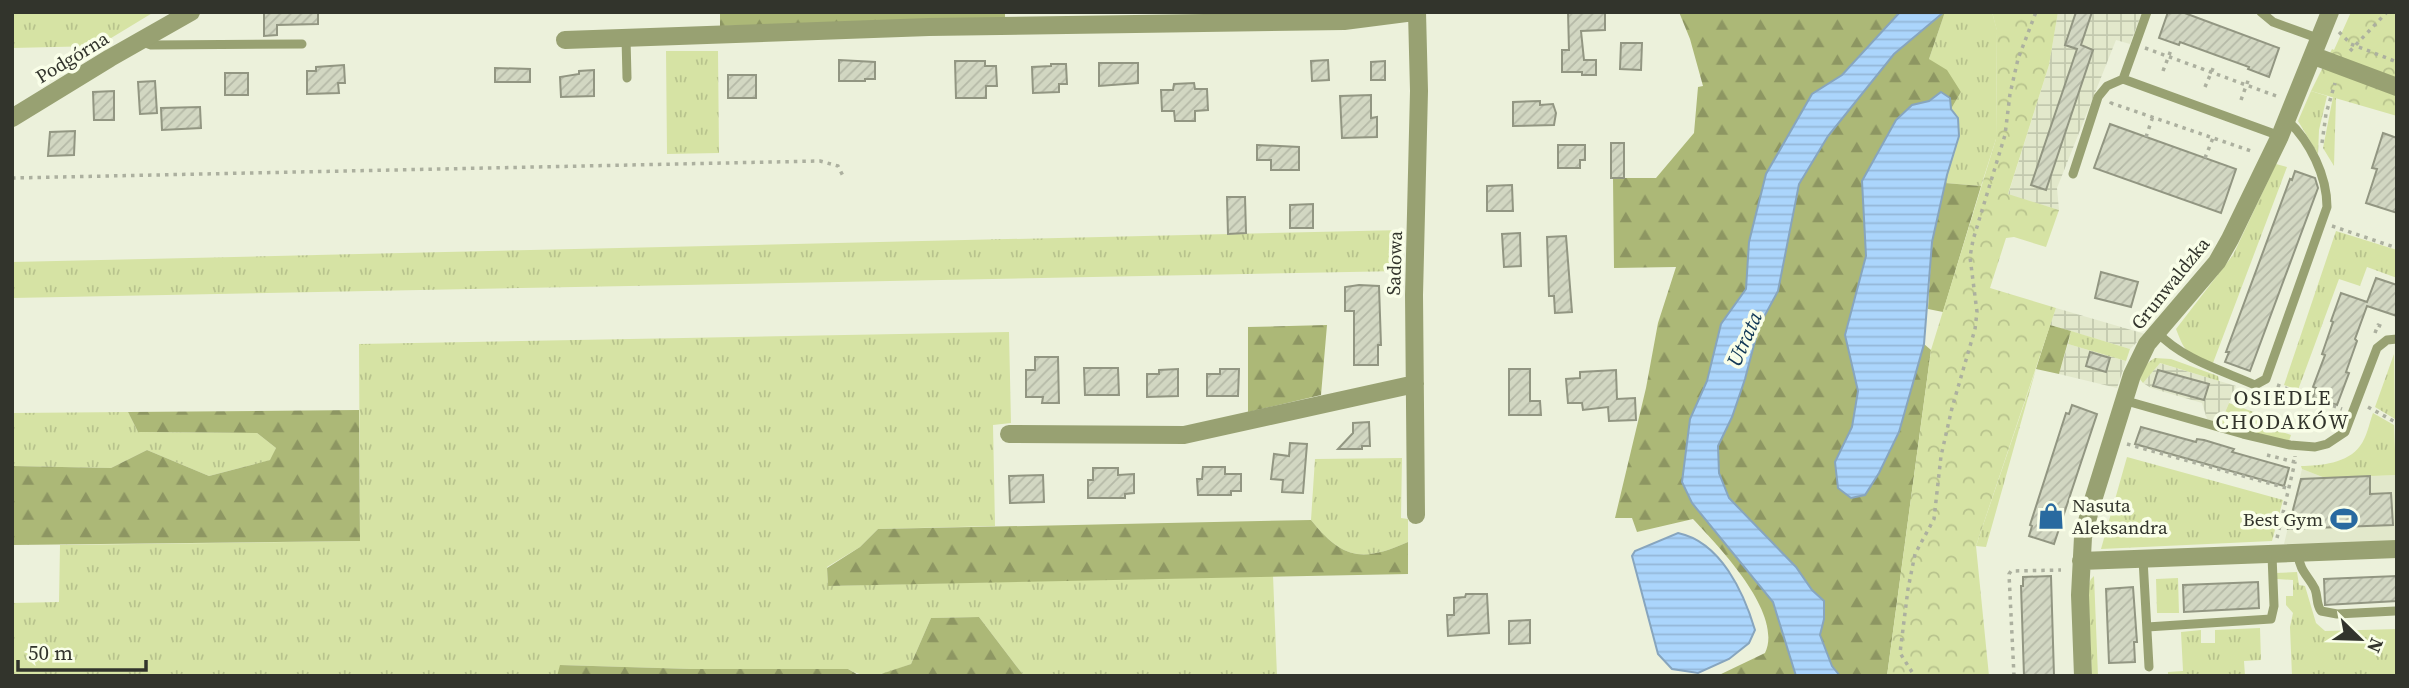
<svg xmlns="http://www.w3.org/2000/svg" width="2409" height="688" font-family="'Source Serif 4',serif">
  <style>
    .built { fill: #e2e8cb }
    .industrial { fill: url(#industrial-grid) }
    .grass { fill: url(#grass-tufts) }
    .forest { fill: url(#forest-firs) }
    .park { fill: url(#park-crowns) }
    .water { fill: url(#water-rules); stroke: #87a5be; stroke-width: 2 }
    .building { fill: url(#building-hatch); stroke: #929682; stroke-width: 2 }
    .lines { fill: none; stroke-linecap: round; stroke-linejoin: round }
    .path { stroke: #acb09f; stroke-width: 3.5; stroke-dasharray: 3.5 5; stroke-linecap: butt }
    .service { stroke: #98a172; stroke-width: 9 }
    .minor { stroke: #98a172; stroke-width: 18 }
    .labels { text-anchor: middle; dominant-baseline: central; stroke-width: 7; stroke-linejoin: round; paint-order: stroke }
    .street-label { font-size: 19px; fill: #32342c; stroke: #f9fee8 }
    .poi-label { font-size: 19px; fill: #32342c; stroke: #f9fee8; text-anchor: start }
    .water-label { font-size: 21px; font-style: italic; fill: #0f3655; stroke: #f9fee8 }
    .neighbourhood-label { font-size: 21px; letter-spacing: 2px; fill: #32342c; stroke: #f9fee8 }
  </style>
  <defs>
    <pattern id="industrial-grid" width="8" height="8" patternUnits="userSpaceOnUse" patternTransform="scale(1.75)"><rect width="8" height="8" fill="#e2e8cb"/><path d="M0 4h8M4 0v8" fill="none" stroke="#c2c8ae"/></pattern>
    <pattern id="grass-tufts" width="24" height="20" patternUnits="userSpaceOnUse" patternTransform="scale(1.75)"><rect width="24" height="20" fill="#d6e3a4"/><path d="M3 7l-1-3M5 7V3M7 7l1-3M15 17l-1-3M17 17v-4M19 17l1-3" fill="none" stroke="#b8c38d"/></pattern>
    <pattern id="forest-firs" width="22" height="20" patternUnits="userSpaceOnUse" patternTransform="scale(1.75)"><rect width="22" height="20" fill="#acb877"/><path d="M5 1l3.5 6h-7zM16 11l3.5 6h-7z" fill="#8d9662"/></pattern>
    <pattern id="park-crowns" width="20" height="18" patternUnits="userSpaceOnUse" patternTransform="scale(1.75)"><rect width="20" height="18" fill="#d6e3a4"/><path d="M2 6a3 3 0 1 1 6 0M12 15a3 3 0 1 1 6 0" fill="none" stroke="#b8c38d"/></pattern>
    <pattern id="water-rules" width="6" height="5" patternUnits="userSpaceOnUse" patternTransform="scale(1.75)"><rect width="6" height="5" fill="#abd5fc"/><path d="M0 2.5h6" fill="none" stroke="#94b7d8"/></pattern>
    <pattern id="building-hatch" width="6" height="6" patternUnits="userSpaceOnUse" patternTransform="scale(1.75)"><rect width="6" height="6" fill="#d2d7c2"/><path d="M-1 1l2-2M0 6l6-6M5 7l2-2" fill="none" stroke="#b5b9a7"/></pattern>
  </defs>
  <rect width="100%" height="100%" fill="#ecf1db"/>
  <!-- built -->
  <path class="built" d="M 2302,469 L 2325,478 L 2396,475 L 2397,542 L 2284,544 Z"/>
  <!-- industrial -->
  <path class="industrial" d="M 2058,12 L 2134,12 L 2141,15 L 2130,44 L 2116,40 L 2057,188 L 2059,210 L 2008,195 L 2049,65 Z
    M 2056,308 L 2145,334 L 2130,349 L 2050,325 Z
    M 2068,344 L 2126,361 L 2117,388 L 2059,374 Z
    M 2159,363 L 2236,386 L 2220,424 L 2207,419 L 2202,403 L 2151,388 L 2143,383 Z"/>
  <!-- grass -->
  <path class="grass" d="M 12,12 L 154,12 L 98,46 L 12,48 Z
    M 1945,12 L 1992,12 L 1997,30 L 1996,139 L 1981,186 L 1945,183 L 1951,109 L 1961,92 L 1929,59 Z
    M 666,51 L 718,51 L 719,153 L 667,154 Z
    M 2311,91 L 2327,96 L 2319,130 L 2318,154 L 2298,121 Z
    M 2333,97 L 2336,98 L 2334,166 L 2323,148 Z
    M 2276,164 L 2287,167 L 2213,363 C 2187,353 2186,355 2176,329 L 2233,255 Z
    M 1403,230 L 1402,271 L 12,298 L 12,262 Z
    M 2336,231 L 2397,250 L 2397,278 L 2367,267 L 2360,286 L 2339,279 L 2298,390 L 2284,385 Z
    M 2071,331 L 2130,349 L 2126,361 L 2068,344 Z
    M 1009,332 L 1011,423 L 993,425 L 995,526 L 878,529 L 860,547 L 827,567 L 828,586 L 1273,575 L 1277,676 L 1024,676 L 979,617 L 931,618 L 911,664 C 888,672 869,682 848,669 L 691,669 L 561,665 L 557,676 L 12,676 L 12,603 L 59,602 L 60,545 L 360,541 L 359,344 Z
    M 2394,354 L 2395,419 L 2375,407 Z
    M 2155,358 L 2171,359 L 2218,376 L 2219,381 L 2160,363 L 2143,383 L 2139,378 C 2142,369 2147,362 2155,358 Z
    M 2036,369 L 1986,547 L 1976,546 Z
    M 2229,403 L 2259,414 L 2257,423 L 2291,435 L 2289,441 L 2220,424 Z
    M 128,412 L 138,432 L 257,433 L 276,448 L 271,460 L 209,476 L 147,450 L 111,468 L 12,466 L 12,413 Z
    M 2373,413 L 2394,425 L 2396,475 L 2325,478 L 2302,469 L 2301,466 C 2320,466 2348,463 2360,446 C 2367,437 2369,424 2373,413 Z
    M 2127,457 L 2283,500 L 2272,541 L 2101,549 Z
    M 1402,458 L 1401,518 L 1408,519 L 1408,542 C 1363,562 1343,560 1311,520 L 1315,459 Z
    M 2297,572 L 2299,585 L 2305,586 L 2316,623 L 2325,631 L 2397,629 L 2397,676 L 2292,676 L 2290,627 L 2293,613 L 2286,605 L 2286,596 L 2293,596 L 2293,580 L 2277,579 L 2276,573 Z
    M 2094,576 L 2098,676 L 2092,676 L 2088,586 L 2091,579 Z
    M 2178,578 L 2179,613 L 2157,613 L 2156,579 Z
    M 2260,628 L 2261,660 L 2244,661 L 2245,676 L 2168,676 L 2168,672 L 2183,671 L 2181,632 L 2201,630 L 2201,643 L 2215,643 L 2215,630 Z"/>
  <!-- forest -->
  <path class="forest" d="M 720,12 L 1005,12 L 1005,20 L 720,26 Z
    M 1679,12 L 1900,12 L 1842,75 L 1812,94 L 1766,174 L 1749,242 L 1746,289 L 1721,324 L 1707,381 L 1690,419 L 1682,482 L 1692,503 L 1773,602 L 1796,676 L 1717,676 L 1765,653 C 1784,613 1718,546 1693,519 L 1637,532 L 1632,518 L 1615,518 L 1646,388 L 1658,323 L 1676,267 L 1614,268 L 1613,178 L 1656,178 L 1694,133 L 1698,87 L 1703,86 L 1690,39 Z
    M 1945,12 L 1929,59 L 1947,70 L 1961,92 L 1951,109 L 1929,101 L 1912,105 L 1896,120 L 1862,181 L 1866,256 L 1845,335 L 1858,391 L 1852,427 L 1835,462 L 1865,495 L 1879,473 L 1899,432 L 1924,344 L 1931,350 L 1887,676 L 1840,676 L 1832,666 L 1820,635 L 1824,619 L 1824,601 L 1812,590 L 1796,567 L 1729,498 L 1719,473 L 1718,446 L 1732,417 L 1745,379 L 1759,326 L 1778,290 L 1799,184 L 1828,136 L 1894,54 Z
    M 1945,183 L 1981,186 L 1943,312 L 1928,309 L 1932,242 Z
    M 1327,325 L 1321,395 L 1248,412 L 1248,327 Z
    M 2050,325 L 2071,331 L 2059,374 L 2036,369 Z
    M 359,410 L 360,541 L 12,545 L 12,466 L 111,468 L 147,450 L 209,476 L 270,460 L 276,448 L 257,433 L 138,432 L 128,412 Z
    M 1311,520 C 1343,560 1363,562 1408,542 L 1408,574 L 828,586 L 827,568 L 860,547 L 878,529 Z
    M 979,617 L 1024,676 L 875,676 L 911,664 L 931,618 Z
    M 560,665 L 691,669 L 848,669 L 860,676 L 557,676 Z"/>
  <!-- park -->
  <path class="park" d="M 1992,12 L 2058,12 L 2049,65 L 2008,194 L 2059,210 L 2046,247 L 2014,237 L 2006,238 L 1990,288 L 2056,308 L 1976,546 L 1989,676 L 1887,676 L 1931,350 L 1996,139 L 1997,31 Z
    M 2351,12 L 2397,12 L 2397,116 L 2311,91 L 2332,49 L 2334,50 Z"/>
  <!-- water -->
  <path class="water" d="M 1900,12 L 1944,12 L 1894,54 L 1828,136 L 1799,184 L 1778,291 L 1759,326 L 1745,379 L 1732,417 L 1718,446 L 1719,473 L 1729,498 L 1796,567 L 1812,590 L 1824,601 L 1824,619 L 1820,635 L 1832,666 L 1840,676 L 1796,676 L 1773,602 L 1692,503 L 1682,482 L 1690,419 L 1707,381 L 1721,324 L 1746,289 L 1749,242 L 1766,174 L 1812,94 L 1842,75 Z
    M 1941,92 L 1950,98 L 1951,109 L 1958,118 L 1959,136 L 1947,175 L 1932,242 L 1924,344 L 1899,432 L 1879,473 L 1865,495 L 1851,498 L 1838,488 L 1835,462 L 1852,427 L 1858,391 L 1845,335 L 1866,256 L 1862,181 L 1896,120 L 1912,105 L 1929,101 Z
    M 1678,533 C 1721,542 1744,593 1755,630 L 1749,643 L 1729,659 L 1698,673 L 1672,669 L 1658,654 L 1632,556 L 1635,551 Z"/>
  <!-- building -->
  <path class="building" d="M 264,12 L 318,12 L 318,24 L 277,25 L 277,35 L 264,36 Z
    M 1568,12 L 1605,12 L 1605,30 L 1581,31 L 1584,60 L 1596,60 L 1596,75 L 1582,75 L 1582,72 L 1562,72 L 1562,50 L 1569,50 Z
    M 2076,12 L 2092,12 L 2081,45 L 2093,50 L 2046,190 L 2031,185 L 2077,49 L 2065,45 Z
    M 2168,12 L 2182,12 L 2279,48 L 2269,77 L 2248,69 L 2249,67 L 2180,42 L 2179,45 L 2159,38 Z
    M 1621,43 L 1642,43 L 1641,70 L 1620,69 Z
    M 839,60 L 875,62 L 875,79 L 865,79 L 865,81 L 839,81 Z
    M 1328,60 L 1329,80 L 1312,81 L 1311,61 Z
    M 955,61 L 985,61 L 985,66 L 996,66 L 997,86 L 986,86 L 986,98 L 956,98 Z
    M 1385,61 L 1385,80 L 1371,80 L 1371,62 Z
    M 1099,63 L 1138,63 L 1138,83 L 1099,86 Z
    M 1051,64 L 1066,64 L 1067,84 L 1059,84 L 1059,92 L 1033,93 L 1032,67 L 1051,66 Z
    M 344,65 L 345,83 L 338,83 L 339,93 L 307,94 L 307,71 L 316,71 L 316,67 Z
    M 495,68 L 530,69 L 530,82 L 495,82 Z
    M 594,70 L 594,96 L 561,97 L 560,77 L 579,74 L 579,71 Z
    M 225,73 L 248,73 L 248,95 L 225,95 Z
    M 728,75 L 756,75 L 756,98 L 728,98 Z
    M 155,81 L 157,113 L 140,114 L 138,82 Z
    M 1194,83 L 1195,89 L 1207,89 L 1208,110 L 1195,111 L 1195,121 L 1175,121 L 1174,111 L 1162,111 L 1161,90 L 1173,90 L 1174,84 Z
    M 114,91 L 114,120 L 94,120 L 93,92 Z
    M 1371,95 L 1371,118 L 1377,117 L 1377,137 L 1342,138 L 1340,96 Z
    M 1540,101 L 1540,105 L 1553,104 L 1556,113 L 1554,125 L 1513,126 L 1513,102 Z
    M 200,107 L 201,128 L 162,130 L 161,108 Z
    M 2110,124 L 2236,169 L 2221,213 L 2094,168 Z
    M 75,131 L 74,155 L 48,156 L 50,132 Z
    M 2383,133 L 2397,138 L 2397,213 L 2366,203 L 2377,169 L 2372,168 Z
    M 1611,143 L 1624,143 L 1624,178 L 1611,178 Z
    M 1257,145 L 1299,147 L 1299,170 L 1271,170 L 1271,160 L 1257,160 Z
    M 1558,145 L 1585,145 L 1585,160 L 1580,160 L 1580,168 L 1558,168 Z
    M 2295,171 L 2315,178 L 2318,188 L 2250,371 L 2225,362 L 2229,352 L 2226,352 L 2290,179 L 2292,180 Z
    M 1512,185 L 1513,211 L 1487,211 L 1487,186 Z
    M 1227,197 L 1245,197 L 1246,233 L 1228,234 Z
    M 1313,204 L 1313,228 L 1290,228 L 1290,205 Z
    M 1520,233 L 1521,266 L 1504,267 L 1502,234 Z
    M 1566,236 L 1572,312 L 1555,313 L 1554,296 L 1549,296 L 1547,237 Z
    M 2101,272 L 2138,282 L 2131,307 L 2095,298 Z
    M 2376,278 L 2397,285 L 2397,316 L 2367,306 L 2355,339 L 2357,341 L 2346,372 L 2349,373 L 2337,405 L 2313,397 L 2316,388 L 2313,387 L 2325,355 L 2322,354 L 2333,322 L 2331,321 L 2341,293 L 2367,302 Z
    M 1359,285 L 1379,286 L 1381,345 L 1378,345 L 1378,365 L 1354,365 L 1354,311 L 1345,311 L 1345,287 Z
    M 2090,352 L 2110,358 L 2106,372 L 2086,366 Z
    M 1035,357 L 1058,357 L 1059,403 L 1042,403 L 1043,397 L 1026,397 L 1026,370 L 1035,370 Z
    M 1084,368 L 1118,368 L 1119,395 L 1085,395 Z
    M 1178,369 L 1178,396 L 1147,397 L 1147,374 L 1159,374 L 1159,370 Z
    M 1220,369 L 1239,369 L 1238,396 L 1207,396 L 1207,374 L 1220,374 Z
    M 1509,369 L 1530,369 L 1530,401 L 1540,401 L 1541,415 L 1509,415 Z
    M 1616,370 L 1617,399 L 1635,398 L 1636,420 L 1609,421 L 1608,407 L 1583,410 L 1582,403 L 1568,403 L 1566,379 L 1580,378 L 1580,372 Z
    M 2158,370 L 2209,384 L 2204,400 L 2153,386 Z
    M 2072,405 L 2097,414 L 2054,544 L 2029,536 L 2032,526 L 2030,525 L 2066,413 L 2069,414 Z
    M 1369,422 L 1370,446 L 1362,446 L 1362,449 L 1338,449 L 1353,433 L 1353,423 Z
    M 2141,427 L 2196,442 L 2197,439 L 2204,440 L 2234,449 L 2232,452 L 2289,468 L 2284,486 L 2135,444 Z
    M 1290,443 L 1307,444 L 1303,493 L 1282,492 L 1283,480 L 1271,479 L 1274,454 L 1289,456 Z
    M 1203,467 L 1225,467 L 1225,474 L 1241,474 L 1241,491 L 1231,491 L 1231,495 L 1198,495 L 1197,479 L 1202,479 Z
    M 1093,468 L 1118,468 L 1118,475 L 1134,474 L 1134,493 L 1125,494 L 1125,498 L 1088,498 L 1088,480 L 1093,480 Z
    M 1043,475 L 1044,502 L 1010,503 L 1009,476 Z
    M 2370,476 L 2370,494 L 2391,493 L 2393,525 L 2288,529 L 2301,479 Z
    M 2051,576 L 2054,676 L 2024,676 L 2021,586 L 2023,586 L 2023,577 Z
    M 2397,576 L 2397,601 L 2325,605 L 2324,579 Z
    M 2258,582 L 2259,608 L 2184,612 L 2183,585 Z
    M 2133,587 L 2137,642 L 2134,642 L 2135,662 L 2109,663 L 2106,589 Z
    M 1466,594 L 1487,594 L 1489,633 L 1448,636 L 1447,615 L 1454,615 L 1454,598 L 1465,597 Z
    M 1530,620 L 1530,643 L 1509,644 L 1509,621 Z"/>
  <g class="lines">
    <!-- path -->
    <path class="path" d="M 2339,32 L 2351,44 L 2397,62
      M 2145,48 L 2279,97
      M 2350,51 L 2387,12
      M 2163,71 L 2171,50
      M 2205,87 L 2214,66
      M 2241,100 L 2249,78
      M 2111,104 L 2111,103 L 2254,152
      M 2146,137 L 2153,116
      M 2322,143 L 2326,114 L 2335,83
      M 2205,158 L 2213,138
      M 12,178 L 820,161 L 838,166 L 844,178
      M 2332,226 L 2397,248
      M 2375,333 L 2378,325 L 2385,328
      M 2397,359 L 2397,405
      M 2277,385 L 2342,409
      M 2368,407 L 2397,423
      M 2304,424 L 2312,423 L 2329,427
      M 2127,444 L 2290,489
      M 2267,455 L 2295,462 L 2295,456
      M 2277,538 L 2295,462
      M 1912,672 L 1900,653 L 1908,589 L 1915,554 L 1934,519 L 1941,456 L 1952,408 L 1975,329 L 1977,312 L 1970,257 L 1973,240 L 2005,135 L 2010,94 L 2018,59 L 2036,12
      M 2014,676 L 2009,574 L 2011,571 L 2061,570"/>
    <!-- service -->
    <path class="service" d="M 2261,12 L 2273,22 L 2320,39
      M 626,38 L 627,78
      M 140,41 L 151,45 L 302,44
      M 2123,79 L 2147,12
      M 2073,174 L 2098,97 L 2107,86 L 2123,79 L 2280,136
      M 2157,332 C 2182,359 2221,370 2255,385 L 2266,379 L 2327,207 C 2327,176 2310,141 2287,120
      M 2123,400 L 2243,434 L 2290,445 L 2315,447 L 2327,444 L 2345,432 L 2377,348 L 2387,340 L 2397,339
      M 2298,554 C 2300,572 2308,575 2315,589 C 2318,597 2316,604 2321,611 L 2337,614 L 2395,611
      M 2143,559 L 2149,667
      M 2147,627 L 2271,619 L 2274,606 L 2272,555"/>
    <!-- minor -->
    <path class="minor" d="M 565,40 L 929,27 L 1344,21 L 1414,12
      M 2314,56 L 2397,87
      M 12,118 L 110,58 L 191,12
      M 1009,434 L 1184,435 L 1415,384
      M 1416,515 L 1414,295 L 1419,91 L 1417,12
      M 2081,561 L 2397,549
      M 2083,676 L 2080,595 L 2083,537 L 2090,510 L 2132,375 L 2147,344 L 2217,262 L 2230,239 L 2280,136 L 2330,12"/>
  </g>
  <!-- icons -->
  <defs>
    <symbol id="shop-bare" viewBox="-9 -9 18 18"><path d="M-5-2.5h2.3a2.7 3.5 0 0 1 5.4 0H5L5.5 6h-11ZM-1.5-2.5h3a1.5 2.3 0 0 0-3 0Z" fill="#296aa0" stroke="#f9fee8" stroke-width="2.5" paint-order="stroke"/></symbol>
    <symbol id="stadium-bare" viewBox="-9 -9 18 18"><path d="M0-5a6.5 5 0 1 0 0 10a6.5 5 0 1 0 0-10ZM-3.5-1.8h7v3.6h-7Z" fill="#296aa0" stroke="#f9fee8" stroke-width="2.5" paint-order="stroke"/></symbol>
  </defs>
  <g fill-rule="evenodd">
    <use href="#shop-bare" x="2032" y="497" width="38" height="38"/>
    <use href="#stadium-bare" x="2325" y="500" width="38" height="38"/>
  </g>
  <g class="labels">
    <!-- street labels -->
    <g class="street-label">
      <text transform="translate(72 57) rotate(-31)">Podgórna</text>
      <text transform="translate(1394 263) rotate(-88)">Sadowa</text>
      <text transform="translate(2170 283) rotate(-51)">Grunwaldzka</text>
    </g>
    <!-- poi labels -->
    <g class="poi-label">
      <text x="2072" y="505">Nasuta<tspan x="2072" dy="22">Aleksandra</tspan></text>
      <text x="2323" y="519" text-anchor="end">Best Gym</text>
    </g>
    <!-- water labels -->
    <g class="water-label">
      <text transform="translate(1744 339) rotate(-66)">Utrata</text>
    </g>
    <!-- neighbourhood labels -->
    <g class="neighbourhood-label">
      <text x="2283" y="397">OSIEDLE<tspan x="2283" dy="24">CHODAKÓW</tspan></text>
    </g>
  </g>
  <!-- border -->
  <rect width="2409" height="688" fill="none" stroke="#32342c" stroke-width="28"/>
  <!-- north arrow -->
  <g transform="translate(2360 639) rotate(113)" stroke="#f9fee8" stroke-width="5" paint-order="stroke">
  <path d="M0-5L12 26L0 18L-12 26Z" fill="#32342c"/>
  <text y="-10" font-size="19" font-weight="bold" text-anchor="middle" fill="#32342c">N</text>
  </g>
  <!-- scale -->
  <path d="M18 660v10h128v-10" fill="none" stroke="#32342c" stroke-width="3.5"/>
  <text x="28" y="660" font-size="21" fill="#32342c" stroke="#f9fee8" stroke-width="5" paint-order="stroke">50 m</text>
</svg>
